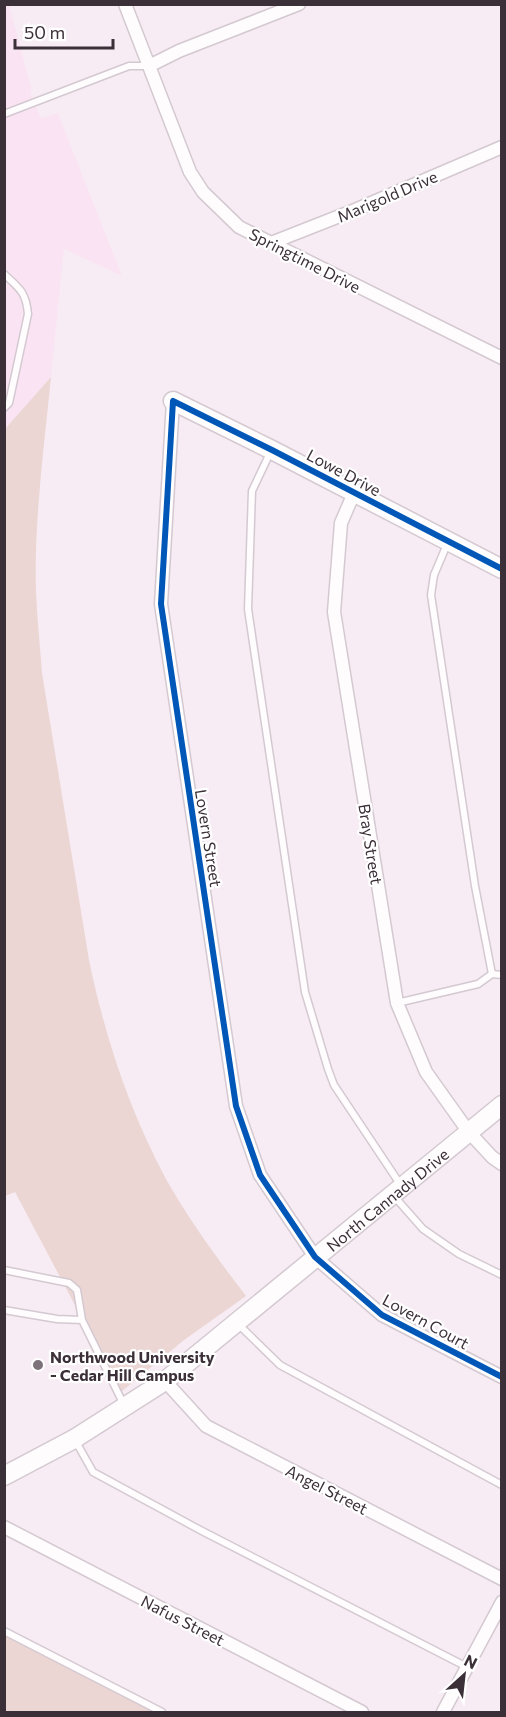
<svg xmlns="http://www.w3.org/2000/svg" width="506" height="1717" font-family="Commissioner,sans-serif">
  <style>
    .built { fill: #fae4f4 }
    .grass { fill: #ebd6d4 }
    .lines { fill: none; stroke-linecap: round; stroke-linejoin: round }
    .lane-casing { stroke: #d4c9d1; stroke-width: 9 }
    .street-casing { stroke: #d4c9d1; stroke-width: 15 }
    .secondary-casing { stroke: #d4c9d1; stroke-width: 21 }
    .lane { stroke: #fefcfd; stroke-width: 6 }
    .street { stroke: #fefcfd; stroke-width: 12 }
    .secondary { stroke: #fefcfd; stroke-width: 18 }
    .cycleway-casing { stroke: #fff; stroke-width: 10 }
    .cycleway { stroke: #0057b8; stroke-width: 6 }
    .poi-dot { fill: #7d717a; stroke: #fff; stroke-width: 2 }
    .labels { text-anchor: middle; dominant-baseline: central; stroke-width: 4.5; stroke-linejoin: round; paint-order: stroke }
    .street-label { font-size: 16px; fill: #3b2f38; stroke: #fff }
    .poi-label { font-size: 16px; font-weight: bold; fill: #3b2f38; stroke: #fff; text-anchor: start }
  </style>
  <rect width="100%" height="100%" fill="#f7ecf4"/>
  <!-- built -->
  <path class="built" d="M 9,4 L 32,91 L 30,92 L 41,118 L 58,113 L 122,276 L 64,249 L 51,377 L 5,429 L 4,5 Z"/>
  <!-- grass -->
  <path class="grass" d="M 51,377 C 44,448 34,519 36,591 C 37,618 40,646 42,673 L 89,960 C 105,1037 129,1110 166,1179 C 189,1220 217,1258 246,1296 L 184,1340 L 121,1392 L 15,1192 L 5,1196 L 5,429 Z
    M 5,1631 L 160,1712 L 5,1712 Z"/>
  <g class="lines">
    <defs>
      <path id="lane" d="M 4,114 L 129,66 L 149,66
        M 4,274 C 20,289 26,292 28,314 L 9,403 L 4,408
        M 270,453 L 252,491 L 248,609 L 305,992 L 328,1069 L 334,1085 L 400,1184
        M 448,542 L 434,575 L 431,595 L 475,886 L 492,974 L 502,975
        M 397,1003 L 478,984 L 492,974
        M 393,1195 L 423,1229 L 459,1254 L 502,1275
        M 4,1270 L 69,1283 L 77,1290 L 82,1320
        M 4,1310 L 57,1319 L 82,1320 L 124,1405
        M 237,1323 L 280,1365 L 502,1485
        M 75,1440 L 93,1472 L 202,1531 L 467,1667
        M 4,1631 L 162,1712"/>
      <path id="street" d="M 125,4 L 190,172 L 203,192 L 239,227 L 502,358
        M 149,66 L 179,51 L 299,4
        M 271,243 L 355,210 L 502,147
        M 173,401 L 161,604 L 236,1106 L 260,1175 L 315,1257 L 382,1315 L 502,1377
        M 354,493 L 341,523 L 334,612 L 397,1003 L 426,1072 L 468,1131 L 492,1157 L 502,1164
        M 165,1381 L 206,1426 L 502,1579
        M 4,1527 L 362,1712
        M 443,1712 L 502,1602"/>
      <g id="secondary">
        <path d="M 173,401 L 272,450 L 502,569"/>
        <path id="s1" d="M 4,1476 L 74,1439 L 165,1381 L 502,1105"/>
      </g>
    </defs>
    <!-- lane casing -->
    <use href="#lane" class="lane-casing"/>
    <!-- street casing -->
    <use href="#street" class="street-casing"/>
    <!-- secondary casing -->
    <use href="#secondary" class="secondary-casing"/>
    <!-- lane -->
    <use href="#lane" class="lane"/>
    <!-- street -->
    <use href="#street" class="street"/>
    <!-- secondary -->
    <use href="#secondary" class="secondary"/>
    <defs>
      <path id="cycleway" d="M 502,569 L 272,450 L 173,401 L 161,604 L 236,1106 L 260,1175 L 315,1257 L 382,1315 L 502,1377"/>
    </defs>
    <!-- cycleway casing -->
    <use href="#cycleway" class="cycleway-casing"/>
    <!-- cycleway -->
    <use href="#cycleway" class="cycleway"/>
  </g>
  <!-- markers -->
  <circle class="poi-dot" cx="38" cy="1365" r="6"/>
  <g class="labels">
    <!-- street labels -->
    <g class="street-label">
      <text transform="translate(387 196) rotate(-23)">Marigold Drive</text>
      <text transform="translate(305 260) rotate(27)">Springtime Drive</text>
      <text transform="translate(344 472) rotate(28)">Lowe Drive</text>
      <text transform="translate(209 838) rotate(81)">Lovern Street</text>
      <text transform="translate(371 844) rotate(81)">Bray Street</text>
      <text stroke="none"><textPath href="#s1" startOffset="474">North Cannady Drive</textPath></text>
      <text transform="translate(426 1321) rotate(29)">Lovern Court</text>
      <text transform="translate(327 1489) rotate(27)">Angel Street</text>
      <text transform="translate(183 1620) rotate(27)">Nafus Street</text>
    </g>
    <!-- poi labels -->
    <g class="poi-label">
      <text x="50" y="1356">Northwood University<tspan x="50" dy="18">- Cedar Hill Campus</tspan></text>
    </g>
  </g>
  <!-- border -->
  <rect width="506" height="1717" fill="none" stroke="#3b2f38" stroke-width="12"/>
  <!-- north arrow -->
  <g transform="translate(464 1675) rotate(27)" stroke="#ffffff" stroke-width="4.5" paint-order="stroke">
  <path d="M0-4.5L10 22L0 15L-10 22Z" fill="#3b2f38"/>
  <text y="-9" font-size="16" font-weight="bold" text-anchor="middle" fill="#3b2f38">N</text>
  </g>
  <!-- scale -->
  <path d="M15 39v9h98v-9" fill="none" stroke="#3b2f38" stroke-width="3"/>
  <text x="24" y="39" font-size="18" fill="#3b2f38" stroke="#ffffff" stroke-width="4.5" paint-order="stroke">50 m</text>
</svg>
